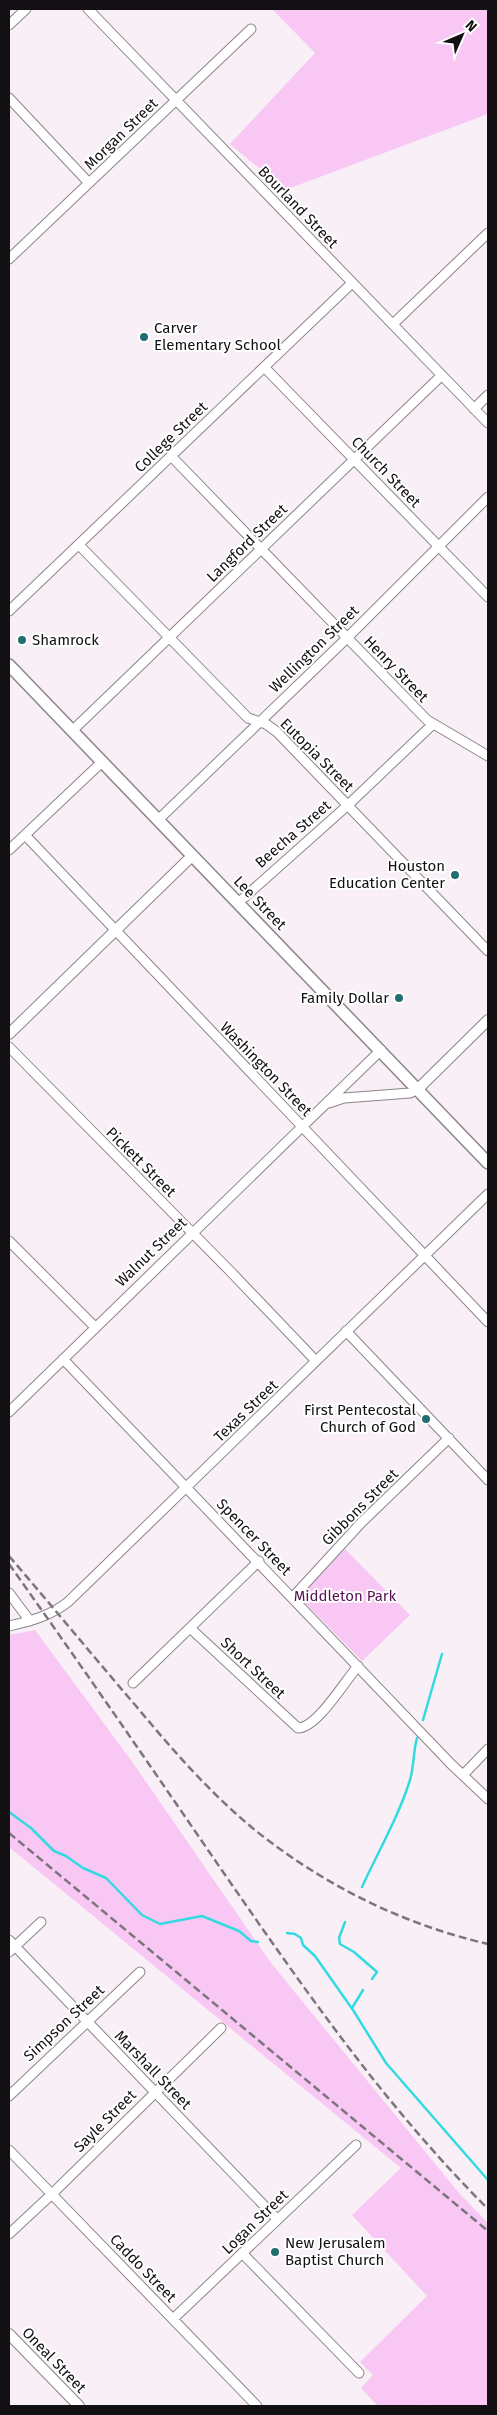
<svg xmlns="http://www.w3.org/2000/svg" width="497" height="2415" font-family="'Fira Sans',sans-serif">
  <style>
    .green { fill: #f8c7f3 }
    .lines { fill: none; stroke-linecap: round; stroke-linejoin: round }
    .stream { stroke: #34dae0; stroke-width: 2.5 }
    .minor-casing { stroke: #8c858b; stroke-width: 11 }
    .tertiary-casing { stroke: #8c858b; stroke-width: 12 }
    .secondary-casing { stroke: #8c858b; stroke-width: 14 }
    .minor { stroke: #fff; stroke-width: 9 }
    .tertiary { stroke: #fff; stroke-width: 10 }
    .secondary { stroke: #fff; stroke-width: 11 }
    .rail { stroke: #7c767c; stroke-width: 2.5; stroke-dasharray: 8 4; stroke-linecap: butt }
    .poi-dot { fill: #216d70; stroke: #fff; stroke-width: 2 }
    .labels { text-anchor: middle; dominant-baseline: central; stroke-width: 4; stroke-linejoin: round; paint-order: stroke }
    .street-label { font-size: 15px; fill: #131013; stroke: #fff }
    .poi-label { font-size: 15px; fill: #131013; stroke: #fff; text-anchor: start }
    .park-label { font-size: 15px; fill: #561254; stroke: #fff }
  </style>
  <rect width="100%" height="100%" fill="#f8eff7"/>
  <!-- green -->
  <path class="green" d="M 272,9 L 488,9 L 488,114 L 285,190 L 230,144 L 315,53 Z
    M 345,1549 L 410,1615 L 362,1661 L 298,1596 Z
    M 35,1630 L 133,1763 L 271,1963 L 459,2193 L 488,2223 L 488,2406 L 427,2406 L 424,2404 L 422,2406 L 378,2406 L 361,2388 L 373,2375 L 360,2362 L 427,2296 L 352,2215 L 401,2168 L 9,1847 L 9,1635 Z"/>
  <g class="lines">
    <!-- stream -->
    <path class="stream" d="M 423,1720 L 442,1654
      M 9,1812 L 31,1828 L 54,1851 L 66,1856 L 83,1868 L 106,1878 L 142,1915 L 160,1924 L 202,1916 L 239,1931 L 251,1941 L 258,1942
      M 362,1887 C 378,1852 398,1818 410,1780 C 414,1767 413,1752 417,1738
      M 345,1922 L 339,1938 L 340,1944 L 354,1952 L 377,1972 L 372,1979
      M 287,1933 L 295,1934 L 301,1938 L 303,1945 L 315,1956 L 353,2010 L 386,2063 L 488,2180
      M 352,2008 L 363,1990"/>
    <defs>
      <path id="minor" d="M 88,9 L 488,423
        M 9,25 L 26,9
        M 9,98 L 89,183
        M 9,259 L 251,29
        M 393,324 L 488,233
        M 264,367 L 488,597
        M 474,409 L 488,395
        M 171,456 L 427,720 L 488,756
        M 79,545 L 248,718 L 266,724 L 277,732 L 488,951
        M 9,611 L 352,283
        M 72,731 L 442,375
        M 158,820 L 347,638 L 488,497
        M 25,835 L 488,1322
        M 9,850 L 102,762
        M 238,903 L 348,805 L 432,725
        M 9,1047 L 231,1272 L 316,1361
        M 329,1103 L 344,1098 L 410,1093 L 418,1089
        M 9,1241 L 95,1327
        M 346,1331 L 488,1480
        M 63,1359 L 451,1764 L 488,1799
        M 9,1412 L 381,1050
        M 9,1593 L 30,1621
        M 293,1597 L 361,1523 L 449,1438
        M 9,1626 C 31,1621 50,1616 68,1602 L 488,1194
        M 190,1628 L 298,1728 C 317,1728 345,1681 358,1666
        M 133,1683 L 259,1561
        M 463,1775 L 488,1749
        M 9,1940 L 277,2219
        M 9,1952 L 41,1922
        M 9,2096 L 140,1972
        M 9,2150 L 257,2406
        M 9,2234 L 52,2194 L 221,2028
        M 242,2253 L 359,2373
        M 173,2319 L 356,2145"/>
      <path id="tertiary" d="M 9,1034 L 192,856
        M 418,1089 L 488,1020
        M 9,2334 L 79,2406"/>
      <path id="secondary" d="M 9,665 L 488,1163"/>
    </defs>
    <!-- minor casing -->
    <use href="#minor" class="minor-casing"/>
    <!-- tertiary casing -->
    <use href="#tertiary" class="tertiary-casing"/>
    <!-- secondary casing -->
    <use href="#secondary" class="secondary-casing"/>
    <!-- minor -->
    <use href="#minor" class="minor"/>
    <!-- tertiary -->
    <use href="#tertiary" class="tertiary"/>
    <!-- secondary -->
    <use href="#secondary" class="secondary"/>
    <!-- rail -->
    <path class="rail" d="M 9,1556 C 52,1606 93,1656 136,1706 C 175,1753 216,1800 265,1838 C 332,1889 406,1925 488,1944
      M 9,1564 C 81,1665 151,1767 221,1869 C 304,1989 385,2106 488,2209
      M 9,1833 L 488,2231"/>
  </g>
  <!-- markers -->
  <g class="poi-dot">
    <circle cx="144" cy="337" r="5"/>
    <circle cx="22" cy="640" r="5"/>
    <circle cx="455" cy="875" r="5"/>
    <circle cx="399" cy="998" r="5"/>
    <circle cx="426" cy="1419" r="5"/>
    <circle cx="275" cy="2252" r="5"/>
  </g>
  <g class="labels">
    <!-- street labels -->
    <g class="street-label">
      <text transform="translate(121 134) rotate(-44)">Morgan Street</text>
      <text transform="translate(298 207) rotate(46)">Bourland Street</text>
      <text transform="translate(171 437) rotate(-44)">College Street</text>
      <text transform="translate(386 472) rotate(46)">Church Street</text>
      <text transform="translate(247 543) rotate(-44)">Langford Street</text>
      <text transform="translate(314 649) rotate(-44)">Wellington Street</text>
      <text transform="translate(396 669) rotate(46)">Henry Street</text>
      <text transform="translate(317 755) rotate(45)">Eutopia Street</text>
      <text transform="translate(293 834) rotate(-41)">Beecha Street</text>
      <text transform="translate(260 903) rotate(46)">Lee Street</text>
      <text transform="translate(266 1069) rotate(46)">Washington Street</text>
      <text transform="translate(141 1162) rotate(45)">Pickett Street</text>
      <text transform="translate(151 1252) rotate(-44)">Walnut Street</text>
      <text transform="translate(246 1411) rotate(-44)">Texas Street</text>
      <text transform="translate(360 1507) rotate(-45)">Gibbons Street</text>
      <text transform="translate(254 1537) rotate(46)">Spencer Street</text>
      <text transform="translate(253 1668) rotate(43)">Short Street</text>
      <text transform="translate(64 2023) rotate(-43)">Simpson Street</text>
      <text transform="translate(153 2070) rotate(46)">Marshall Street</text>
      <text transform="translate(105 2121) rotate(-45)">Sayle Street</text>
      <text transform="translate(255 2222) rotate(-44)">Logan Street</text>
      <text transform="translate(143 2268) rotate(46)">Caddo Street</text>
      <text transform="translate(54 2360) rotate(46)">Oneal Street</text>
    </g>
    <!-- poi labels -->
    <g class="poi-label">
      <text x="154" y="328">Carver<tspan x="154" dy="17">Elementary School</tspan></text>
      <text x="32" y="640">Shamrock</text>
      <text x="445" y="866" text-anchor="end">Houston<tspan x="445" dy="17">Education Center</tspan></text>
      <text x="389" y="998" text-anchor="end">Family Dollar</text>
      <text x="416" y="1410" text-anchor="end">First Pentecostal<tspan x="416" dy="17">Church of God</tspan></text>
      <text x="285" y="2243">New Jerusalem<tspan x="285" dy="17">Baptist Church</tspan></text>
    </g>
    <!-- park labels -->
    <g class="park-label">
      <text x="345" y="1596">Middleton Park</text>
    </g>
  </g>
  <!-- border -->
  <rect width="497" height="2415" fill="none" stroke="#131013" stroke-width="20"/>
  <!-- north arrow -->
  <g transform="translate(462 35) rotate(45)" stroke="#ffffff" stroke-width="4" paint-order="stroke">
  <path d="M0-4L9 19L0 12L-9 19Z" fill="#131013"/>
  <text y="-8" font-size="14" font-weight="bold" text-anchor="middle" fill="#131013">N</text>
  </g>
</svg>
